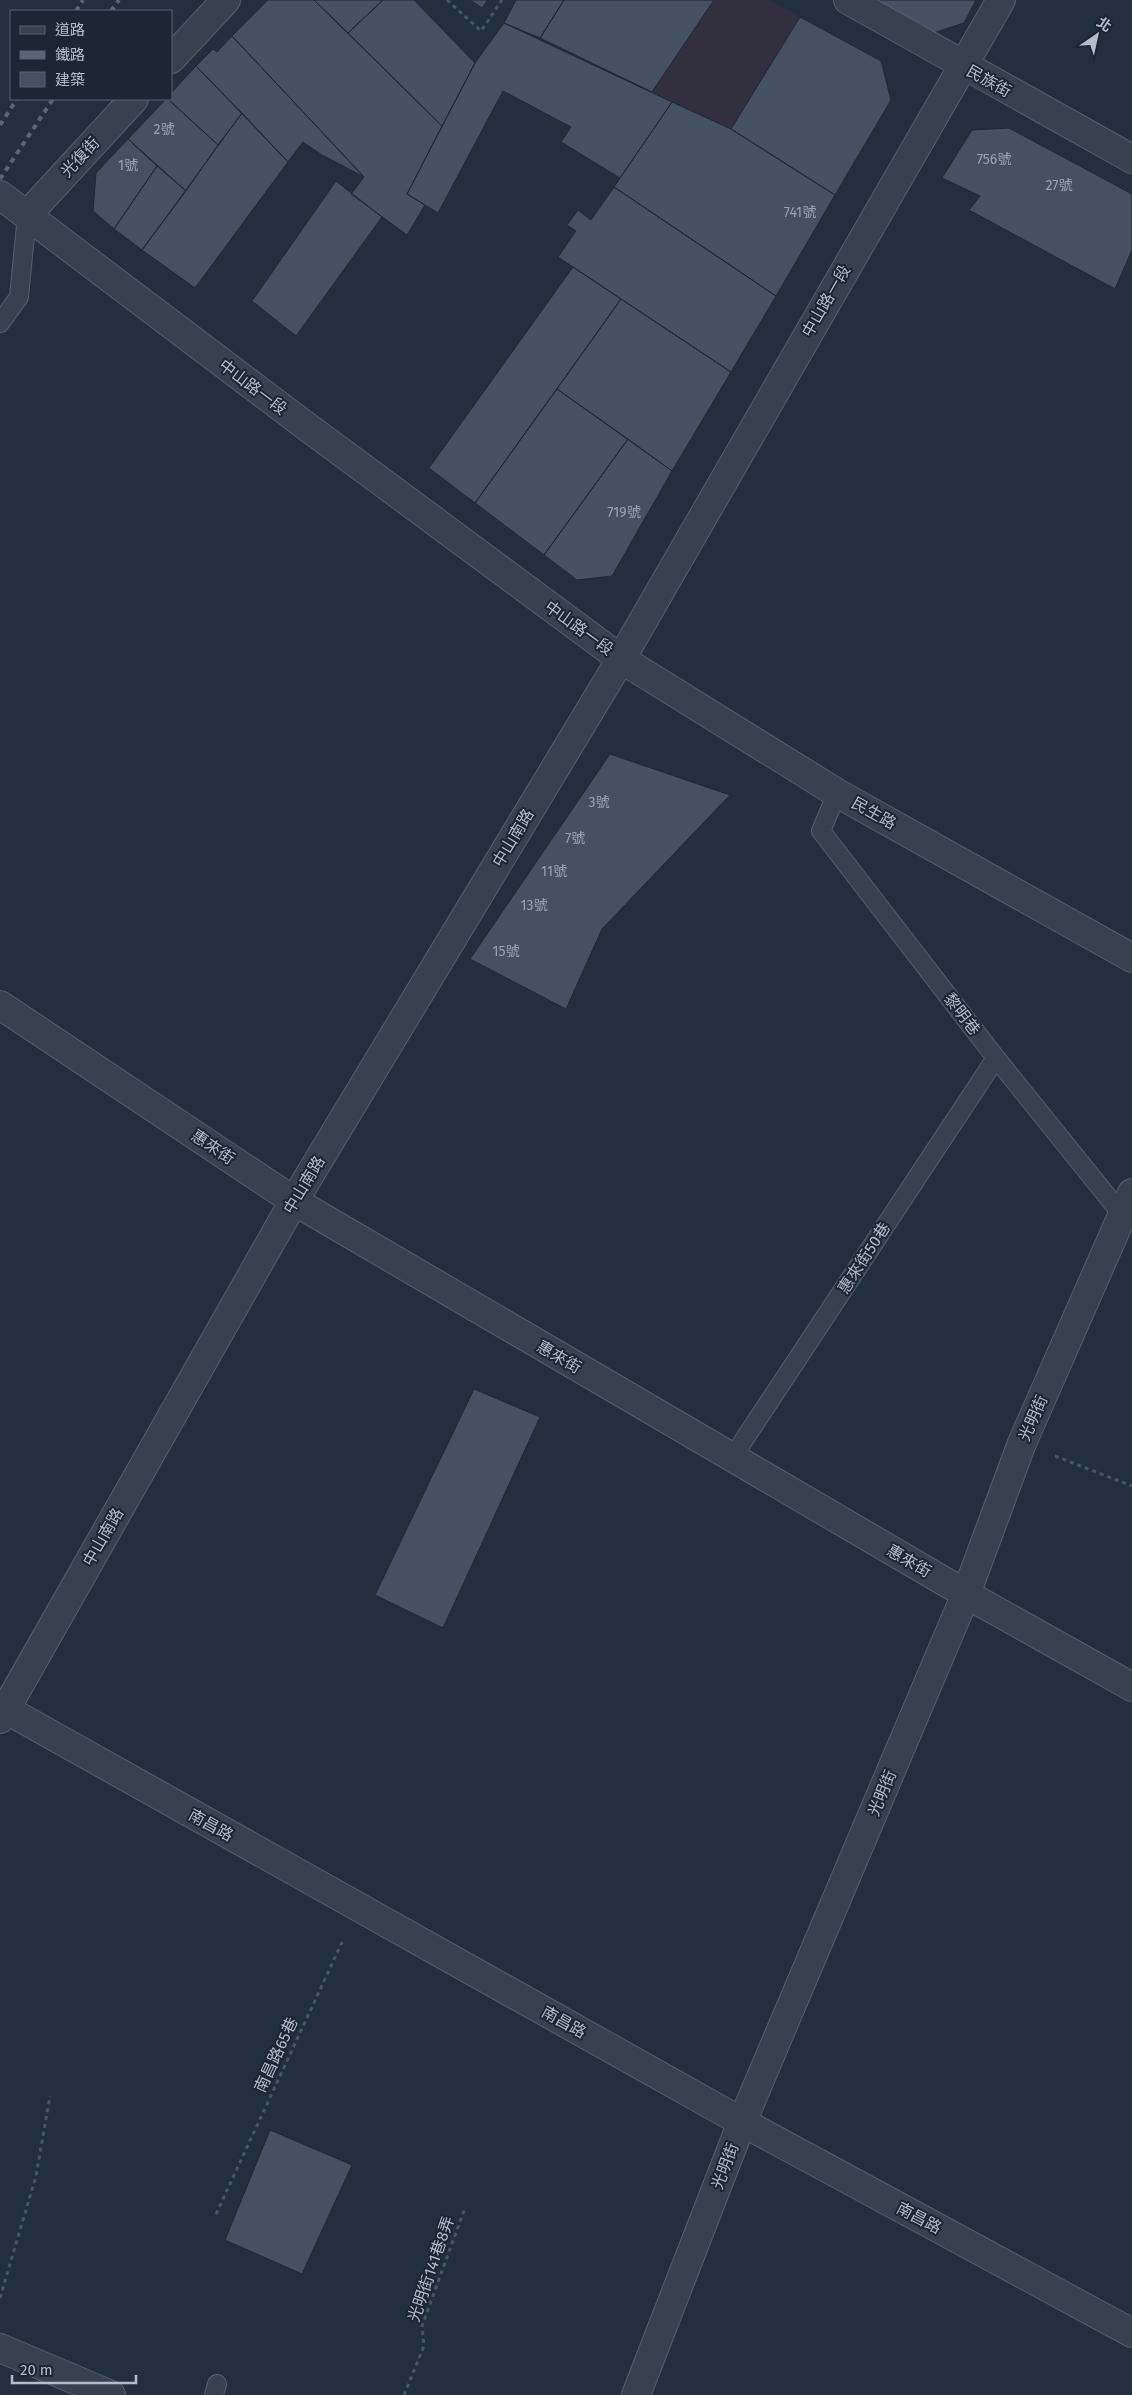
<svg xmlns="http://www.w3.org/2000/svg" width="1132" height="2395" font-family="'Fira Sans','Noto Sans TC',sans-serif">
  <style>
    .medical { fill: #32303f }
    .building { fill: #455162; stroke: #1f2835 }
    .lines { fill: none; stroke-linecap: round; stroke-linejoin: round }
    .service-casing { stroke: #565f6c; stroke-width: 20 }
    .minor-casing { stroke: #565f6c; stroke-width: 30 }
    .tertiary-casing { stroke: #565f6c; stroke-width: 30 }
    .path { stroke: #44595c; stroke-width: 3; stroke-dasharray: 4 4; stroke-linecap: butt }
    .service { stroke: #38414e; stroke-width: 18 }
    .minor { stroke: #38414e; stroke-width: 28 }
    .tertiary { stroke: #38414e; stroke-width: 28 }
    .rail { stroke: #5a6575; stroke-width: 4; stroke-dasharray: 5 5; stroke-linecap: butt }
    .labels { text-anchor: middle; dominant-baseline: central; stroke-width: 4; stroke-linejoin: round; paint-order: stroke }
    .number-label { font-size: 14px; fill: #98a1af }
    .street-label { font-size: 16px; fill: #b4bcc9; stroke: #1d2633 }
  </style>
  <rect width="100%" height="100%" fill="#242f3e"/>
  <!-- medical -->
  <path class="medical" d="M 714,0 L 770,0 L 800,17 L 731,129 L 652,92 Z"/>
  <!-- building -->
  <path class="building" d="M 268,0 L 314,0 L 442,126 L 407,194 L 425,205 L 407,235 L 351,194 L 364,177 L 232,36 Z
    M 314,0 L 383,0 L 348,33 Z
    M 383,0 L 414,0 L 475,63 L 442,126 L 348,33 Z
    M 470,0 L 488,0 L 482,8 Z
    M 516,0 L 564,0 L 540,38 L 504,23 Z
    M 564,0 L 714,0 L 652,92 L 540,38 Z
    M 869,0 L 976,0 L 964,23 L 927,35 Z
    M 800,17 L 881,61 L 891,100 L 835,195 L 731,129 Z
    M 504,23 L 672,102 L 620,178 L 561,142 L 571,127 L 503,91 L 438,213 L 407,194 L 475,63 Z
    M 232,36 L 364,177 L 322,155 L 303,142 L 288,162 L 196,66 L 213,49 L 217,52 Z
    M 196,66 L 242,113 L 218,145 L 168,99 L 171,99 L 171,93 Z
    M 166,99 L 168,99 L 218,145 L 186,191 L 128,139 Z
    M 672,102 L 731,129 L 835,195 L 776,296 L 614,187 Z
    M 242,113 L 288,162 L 195,288 L 142,250 Z
    M 1009,128 L 1132,194 L 1132,250 L 1115,289 L 969,210 L 980,196 L 942,178 L 972,130 Z
    M 128,139 L 157,166 L 114,229 L 93,211 L 96,173 Z
    M 157,166 L 186,191 L 142,250 L 114,229 Z
    M 336,181 L 382,217 L 296,336 L 252,301 Z
    M 614,187 L 776,296 L 731,372 L 558,257 L 576,231 L 567,225 L 578,210 L 591,220 Z
    M 573,267 L 621,299 L 475,503 L 429,468 Z
    M 621,299 L 731,372 L 672,471 L 557,389 Z
    M 557,389 L 628,439 L 544,555 L 475,503 Z
    M 628,439 L 672,471 L 612,576 L 577,580 L 544,555 Z
    M 610,754 L 730,795 L 602,929 L 566,1009 L 470,959 Z
    M 474,1389 L 540,1417 L 443,1628 L 375,1595 Z
    M 270,2130 L 352,2165 L 302,2274 L 225,2240 Z"/>
  <g class="lines">
    <defs>
      <path id="service" d="M 0,323 L 19,297 L 27,215
        M 837,793 L 821,831 L 996,1058 L 1128,1222
        M 732,1458 L 996,1058
        M 214,2395 L 217,2384"/>
      <path id="minor" d="M 848,0 L 1132,159
        M 171,59 L 226,0
        M 27,215 L 134,99
        M 0,1005 L 294,1201 L 966,1594 L 1132,1687
        M 0,1706 L 742,2122 L 1132,2333
        M 0,1719 L 294,1201 L 621,659 L 1001,0
        M 0,2348 L 111,2395
        M 636,2395 L 742,2122 L 966,1594 L 1022,1443 L 1132,1193"/>
      <path id="tertiary" d="M 0,195 L 302,423 L 621,659 L 837,793 L 1132,958"/>
    </defs>
    <!-- service casing -->
    <use href="#service" class="service-casing"/>
    <!-- minor casing -->
    <use href="#minor" class="minor-casing"/>
    <!-- tertiary casing -->
    <use href="#tertiary" class="tertiary-casing"/>
    <!-- path -->
    <path class="path" d="M 447,0 L 481,31 L 502,0
      M 1055,1456 L 1132,1486
      M 216,2214 L 344,1938
      M 0,2298 L 36,2176 L 50,2096
      M 404,2395 L 424,2346 L 422,2326 L 465,2208"/>
    <!-- service -->
    <use href="#service" class="service"/>
    <!-- minor -->
    <use href="#minor" class="minor"/>
    <!-- tertiary -->
    <use href="#tertiary" class="tertiary"/>
    <!-- rail -->
    <path class="rail" d="M 76,11 L 83,0
      M 111,11 L 119,0
      M 0,125 L 17,99
      M 0,179 L 53,99"/>
  </g>
  <g class="labels">
    <!-- number labels -->
    <g class="number-label">
      <text x="164" y="129">2號</text>
      <text x="994" y="159">756號</text>
      <text x="128" y="165">1號</text>
      <text x="1059" y="185">27號</text>
      <text x="800" y="212">741號</text>
      <text x="624" y="512">719號</text>
      <text x="599" y="802">3號</text>
      <text x="575" y="838">7號</text>
      <text x="554" y="871">11號</text>
      <text x="534" y="905">13號</text>
      <text x="506" y="951">15號</text>
    </g>
    <!-- street labels -->
    <g class="street-label">
      <text transform="translate(989 81) rotate(29)">民族街</text>
      <text transform="translate(80 157) rotate(-47)">光復街</text>
      <text transform="translate(826 301) rotate(-60)">中山路一段</text>
      <text transform="translate(253 387) rotate(37)">中山路一段</text>
      <text transform="translate(579 628) rotate(36)">中山路一段</text>
      <text transform="translate(874 813) rotate(29)">民生路</text>
      <text transform="translate(513 838) rotate(-59)">中山南路</text>
      <text transform="translate(962 1014) rotate(52)">黎明巷</text>
      <text transform="translate(213 1147) rotate(34)">惠來街</text>
      <text transform="translate(304 1185) rotate(-59)">中山南路</text>
      <text transform="translate(864 1258) rotate(-57)">惠來街50巷</text>
      <text transform="translate(559 1357) rotate(30)">惠來街</text>
      <text transform="translate(1033 1418) rotate(-66)">光明街</text>
      <text transform="translate(103 1537) rotate(-60)">中山南路</text>
      <text transform="translate(909 1561) rotate(30)">惠來街</text>
      <text transform="translate(882 1793) rotate(-67)">光明街</text>
      <text transform="translate(211 1825) rotate(29)">南昌路</text>
      <text transform="translate(564 2022) rotate(29)">南昌路</text>
      <text transform="translate(276 2055) rotate(-65)">南昌路65巷</text>
      <text transform="translate(725 2166) rotate(-69)">光明街</text>
      <text transform="translate(919 2218) rotate(28)">南昌路</text>
      <text transform="translate(431 2269) rotate(-71)">光明街141巷8弄</text>
    </g>
  </g>
  <!-- legend -->
  <rect x="10" y="10" width="162" height="90" fill="#1d2633" stroke="#59626f"/>
  <rect x="20" y="26" width="25" height="8" fill="#38414e" stroke="#59626f"/>
  <text x="55" y="35" font-size="15" fill="#b4bcc9">道路</text>
  <rect x="20" y="51" width="25" height="8" fill="#5a6575" stroke="#59626f"/>
  <text x="55" y="60" font-size="15" fill="#b4bcc9">鐵路</text>
  <rect x="20" y="72" width="25" height="15" fill="#455162" stroke="#59626f"/>
  <text x="55" y="85" font-size="15" fill="#b4bcc9">建築</text>
  <!-- north arrow -->
  <g transform="translate(1097 35) rotate(34)" stroke="#1d2633" stroke-width="4" paint-order="stroke">
  <path d="M0-4L9 19L0 12L-9 19Z" fill="#b4bcc9"/>
  <text y="-8" font-size="14" font-weight="bold" text-anchor="middle" fill="#b4bcc9">北</text>
  </g>
  <!-- scale -->
  <path d="M12 2375v8h124v-8" fill="none" stroke="#b4bcc9" stroke-width="2.5"/>
  <text x="20" y="2375" font-size="15" fill="#b4bcc9" stroke="#1d2633" stroke-width="4" paint-order="stroke">20 m</text>
</svg>
